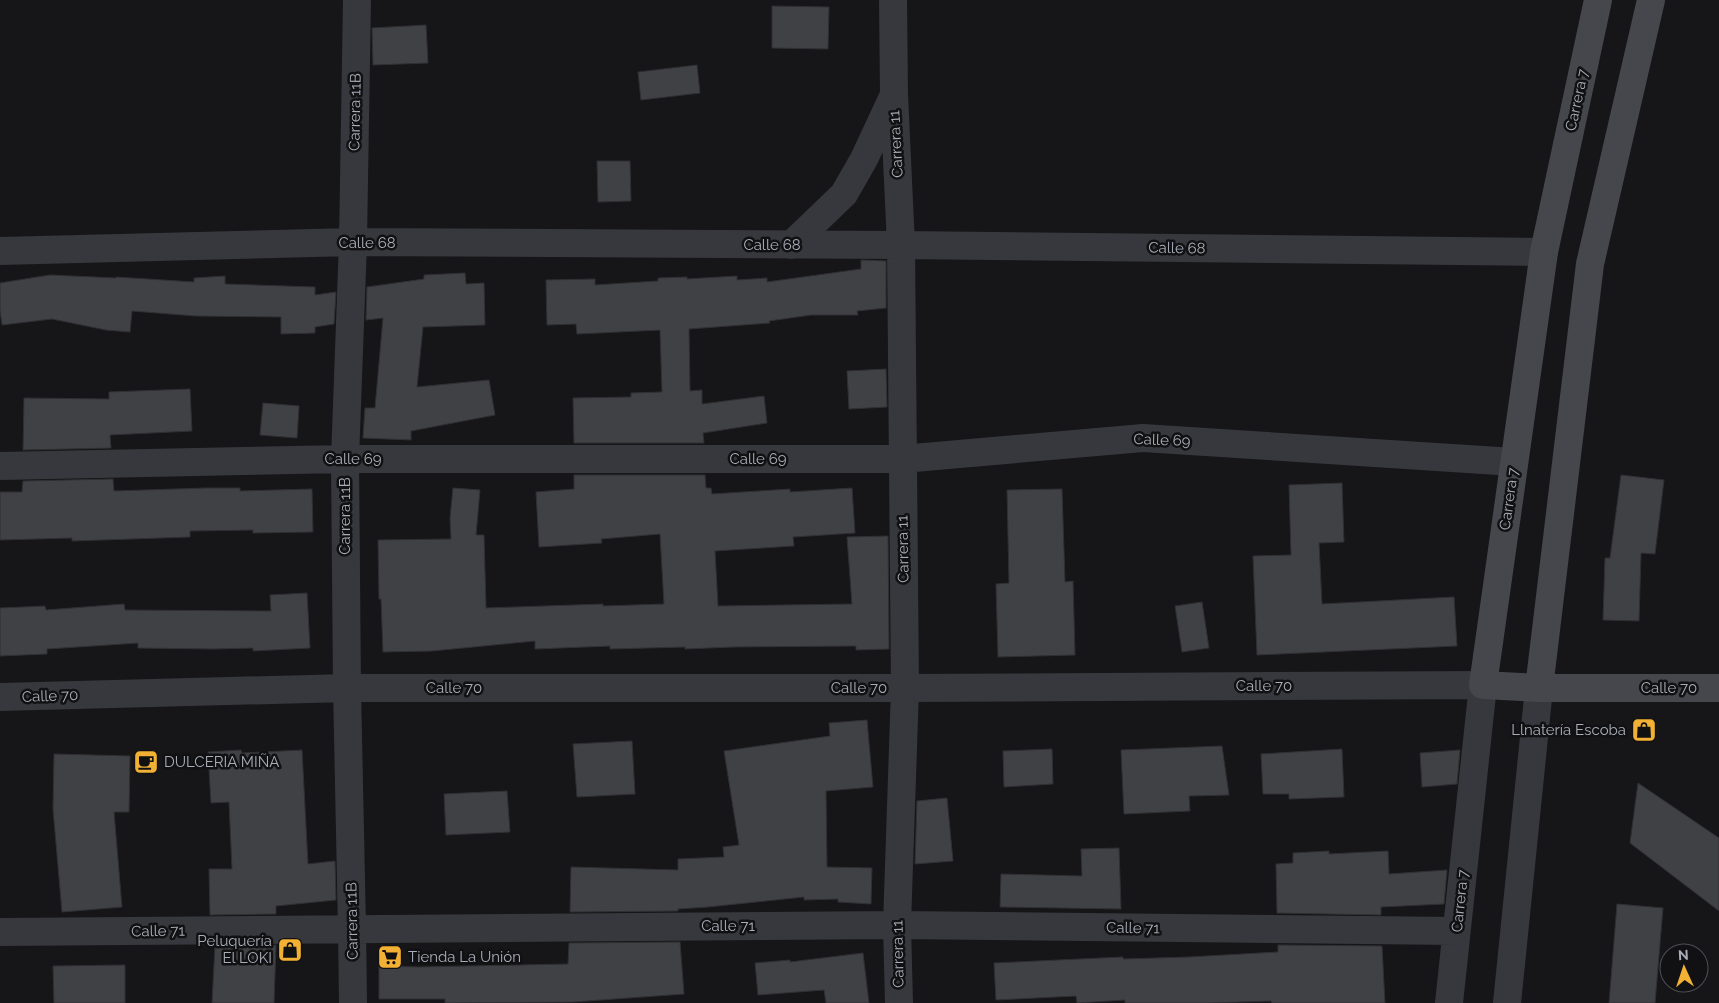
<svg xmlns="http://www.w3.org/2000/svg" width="1719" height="1003" font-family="Raleway,sans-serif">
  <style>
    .building { fill: #404145; stroke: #303034 }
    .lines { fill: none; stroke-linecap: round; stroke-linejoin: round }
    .street { stroke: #37383d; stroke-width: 28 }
    .secondary { stroke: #45474d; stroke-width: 28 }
    .labels { text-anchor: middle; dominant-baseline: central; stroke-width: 5; stroke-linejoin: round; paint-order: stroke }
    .street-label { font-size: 15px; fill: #a8adb8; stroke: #111113 }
    .poi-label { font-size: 15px; fill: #a8adb8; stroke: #111113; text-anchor: end }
  </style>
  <rect width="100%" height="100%" fill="#161618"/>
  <!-- building -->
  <path class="building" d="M 772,6 L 829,7 L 828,49 L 772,48 Z
    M 426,25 L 428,63 L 373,65 L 372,28 Z
    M 697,65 L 700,93 L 641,100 L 638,72 Z
    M 597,161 L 630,161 L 631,201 L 598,202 Z
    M 861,260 L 886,261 L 886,308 L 857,311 L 858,315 L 811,315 L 769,321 L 770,323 L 689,329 L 690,391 L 702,390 L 702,404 L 764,396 L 767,423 L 703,433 L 704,443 L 574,443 L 573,398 L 631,397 L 631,393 L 662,392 L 660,330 L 577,334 L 576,324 L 547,325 L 546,280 L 595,279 L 595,285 L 658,281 L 658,278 L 687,277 L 687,279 L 737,276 L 737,280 L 767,278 L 767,282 L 861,269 Z
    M 465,273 L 466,284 L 484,283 L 485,325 L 423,327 L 417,387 L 489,380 L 495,415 L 411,431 L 411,440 L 363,438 L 365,408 L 375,408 L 383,318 L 366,320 L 367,287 L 424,279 L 424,275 Z
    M 50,275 L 116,278 L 116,277 L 194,282 L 194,278 L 225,276 L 225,284 L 315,287 L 315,295 L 336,292 L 334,324 L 315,327 L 315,333 L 281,334 L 281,317 L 196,316 L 132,311 L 130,332 L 106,330 L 52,319 L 2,325 L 0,310 L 0,283 Z
    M 886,369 L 887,407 L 849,409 L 847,371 Z
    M 190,389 L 192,431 L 110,435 L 111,448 L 23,450 L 24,398 L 109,399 L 109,392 Z
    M 263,403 L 299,406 L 297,438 L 260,435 Z
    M 574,475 L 705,475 L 706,488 L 711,488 L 712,494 L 790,489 L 790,492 L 852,488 L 855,533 L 793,537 L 794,546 L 715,551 L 718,606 L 852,604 L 847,537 L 888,536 L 889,649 L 856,650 L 856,646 L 733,647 L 685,649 L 685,647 L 610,649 L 610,646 L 535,649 L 535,641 L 432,651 L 383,652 L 381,599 L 379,599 L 378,540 L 451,539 L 450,518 L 453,488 L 480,490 L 476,535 L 484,535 L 486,608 L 603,604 L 603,606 L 664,604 L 660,534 L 601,539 L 602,543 L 539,547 L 536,492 L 574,489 Z
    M 1621,475 L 1664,480 L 1655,554 L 1641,553 L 1639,621 L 1603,620 L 1605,558 L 1610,558 Z
    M 113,479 L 114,491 L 206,488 L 240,488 L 240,491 L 312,489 L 313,532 L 253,533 L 253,530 L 190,531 L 190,537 L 72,541 L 72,538 L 0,540 L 0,492 L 22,492 L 23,481 Z
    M 1342,483 L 1344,542 L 1319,543 L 1322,604 L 1454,597 L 1457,646 L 1257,655 L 1253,556 L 1291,555 L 1289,485 Z
    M 1062,489 L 1065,582 L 1073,581 L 1075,655 L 998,657 L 996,584 L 1009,583 L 1007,490 Z
    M 307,593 L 310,648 L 253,651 L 253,648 L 213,649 L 138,648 L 138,643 L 47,649 L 47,654 L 0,656 L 0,608 L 45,606 L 46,610 L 124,604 L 125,610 L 271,611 L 270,595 Z
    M 1202,602 L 1209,648 L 1182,652 L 1175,606 Z
    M 867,720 L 873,787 L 826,791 L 827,867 L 872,868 L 871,904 L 838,902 L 838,899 L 804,900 L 804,897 L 708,907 L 678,909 L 678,911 L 570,912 L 571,867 L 678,870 L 678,859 L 724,857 L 723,847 L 739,845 L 724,751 L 830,736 L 829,723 Z
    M 632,741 L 635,794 L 577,797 L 573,744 Z
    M 1222,746 L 1229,795 L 1189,796 L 1190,811 L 1124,814 L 1121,750 Z
    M 1052,749 L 1053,784 L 1004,787 L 1003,751 Z
    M 1342,749 L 1344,797 L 1289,799 L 1289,794 L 1263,794 L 1261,754 Z
    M 241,750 L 242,753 L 302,750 L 308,864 L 335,861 L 336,900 L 276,906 L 276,914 L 210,915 L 209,869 L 232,869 L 229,802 L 211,803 L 208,752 Z
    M 1460,750 L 1457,784 L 1422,787 L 1420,753 Z
    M 54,754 L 130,756 L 129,812 L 114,812 L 122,907 L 62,912 L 53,809 Z
    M 1638,783 L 1719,838 L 1719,911 L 1630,843 Z
    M 507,791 L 510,832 L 446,835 L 444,794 Z
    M 947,798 L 953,861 L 915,864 L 917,801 Z
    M 1119,848 L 1121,909 L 1000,907 L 1001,874 L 1082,876 L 1081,849 Z
    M 1329,851 L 1329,854 L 1388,851 L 1389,874 L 1447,870 L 1444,904 L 1381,907 L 1381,915 L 1277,913 L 1276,864 L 1293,863 L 1293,853 Z
    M 1617,904 L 1663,908 L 1655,1003 L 1609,1003 Z
    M 680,942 L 684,994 L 573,1002 L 445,1003 L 445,999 L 379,999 L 379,966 L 418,967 L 568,964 L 569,943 Z
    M 276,945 L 274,1003 L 212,1003 L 215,946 Z
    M 1278,945 L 1382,946 L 1385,1003 L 1272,1003 L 1271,1001 L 1208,1003 L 1125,1003 L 1125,1000 L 1077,1003 L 1076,996 L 996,1000 L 994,963 L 1123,957 L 1123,959 L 1189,957 L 1278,952 Z
    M 863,953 L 869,1003 L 826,1003 L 824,990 L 758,995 L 755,963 L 790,960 L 790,962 Z
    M 125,965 L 125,1003 L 54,1003 L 53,966 Z"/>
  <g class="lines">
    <!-- street -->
    <path class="street" d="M 893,0 L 894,95 L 901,245 L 905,688 L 897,925 L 899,1003
      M 791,245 L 844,194 L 864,159 L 892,99
      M 0,251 L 353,242 L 901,245 L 1544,252
      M 0,466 L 345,459 L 902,459 L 1143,438 L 1514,462
      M 0,697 L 347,688 L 905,688 L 1483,685 L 1449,1003
      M 0,932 L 897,925 L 1456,931
      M 353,1003 L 352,928 L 347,688 L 345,459 L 353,242 L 357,0
      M 1507,1003 L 1539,688"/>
    <!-- secondary -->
    <path class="secondary" d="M 1598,0 L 1544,252 L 1483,685 L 1539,688 L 1719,688
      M 1539,688 L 1590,264 L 1651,0"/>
  </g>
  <!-- icons -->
  <defs>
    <symbol id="shop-square" viewBox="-11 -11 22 22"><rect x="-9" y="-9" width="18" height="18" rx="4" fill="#f2b134" stroke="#111113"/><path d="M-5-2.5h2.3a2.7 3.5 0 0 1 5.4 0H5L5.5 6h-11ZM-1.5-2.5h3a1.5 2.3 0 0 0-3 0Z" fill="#111"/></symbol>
    <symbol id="cafe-square" viewBox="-11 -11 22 22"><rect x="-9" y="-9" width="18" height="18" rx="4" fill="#f2b134" stroke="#111113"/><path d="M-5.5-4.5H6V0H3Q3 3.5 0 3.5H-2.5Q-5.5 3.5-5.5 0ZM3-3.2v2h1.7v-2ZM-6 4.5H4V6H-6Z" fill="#111"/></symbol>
    <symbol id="supermarket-square" viewBox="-11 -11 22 22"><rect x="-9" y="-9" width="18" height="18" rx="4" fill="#f2b134" stroke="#111113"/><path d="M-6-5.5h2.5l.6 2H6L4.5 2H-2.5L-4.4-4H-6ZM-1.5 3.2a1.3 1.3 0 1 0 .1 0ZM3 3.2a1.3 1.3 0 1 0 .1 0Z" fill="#111"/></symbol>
  </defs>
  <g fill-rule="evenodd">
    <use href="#shop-square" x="1630" y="716" width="28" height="28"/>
    <use href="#cafe-square" x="132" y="748" width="28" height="28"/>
    <use href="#shop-square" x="276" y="936" width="28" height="28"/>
    <use href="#supermarket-square" x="376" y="943" width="28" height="28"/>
  </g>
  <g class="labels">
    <!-- street labels -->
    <g class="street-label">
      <text transform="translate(1577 100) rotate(-78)">Carrera 7</text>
      <text transform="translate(355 112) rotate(-89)">Carrera 11B</text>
      <text transform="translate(896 144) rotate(-93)">Carrera 11</text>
      <text x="367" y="243">Calle 68</text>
      <text x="772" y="245">Calle 68</text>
      <text transform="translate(1177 248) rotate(1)">Calle 68</text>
      <text transform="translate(1162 440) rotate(2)">Calle 69</text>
      <text x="353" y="459">Calle 69</text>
      <text x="758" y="459">Calle 69</text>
      <text transform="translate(1509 499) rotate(-82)">Carrera 7</text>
      <text transform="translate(345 516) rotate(-90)">Carrera 11B</text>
      <text transform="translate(903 549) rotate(-91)">Carrera 11</text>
      <text x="1264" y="686">Calle 70</text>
      <text x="454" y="688">Calle 70</text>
      <text x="859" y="688">Calle 70</text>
      <text x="1669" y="688">Calle 70</text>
      <text transform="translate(50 696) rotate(-2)">Calle 70</text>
      <text transform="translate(1460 901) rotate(-84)">Carrera 7</text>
      <text transform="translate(352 921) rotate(-91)">Carrera 11B</text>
      <text x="728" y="926">Calle 71</text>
      <text transform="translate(1133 928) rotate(1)">Calle 71</text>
      <text transform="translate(158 931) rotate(-1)">Calle 71</text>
      <text transform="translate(898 954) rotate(-91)">Carrera 11</text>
    </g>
    <!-- poi labels -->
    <g class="poi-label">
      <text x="1626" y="730">Llnatería Escoba</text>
      <text x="164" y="762" text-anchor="start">DULCERIA MIÑA</text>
      <text x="272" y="941">Peluquería<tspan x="272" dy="17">El LOKI</tspan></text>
      <text x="408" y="957" text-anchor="start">Tienda La Unión</text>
    </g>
  </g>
  <!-- north arrow -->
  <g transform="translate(1684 968) rotate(357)"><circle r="24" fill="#111113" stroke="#4d4f55"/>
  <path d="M0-4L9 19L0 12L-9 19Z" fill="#f2b134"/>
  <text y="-8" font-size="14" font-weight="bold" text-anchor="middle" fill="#a8adb8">N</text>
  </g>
</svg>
